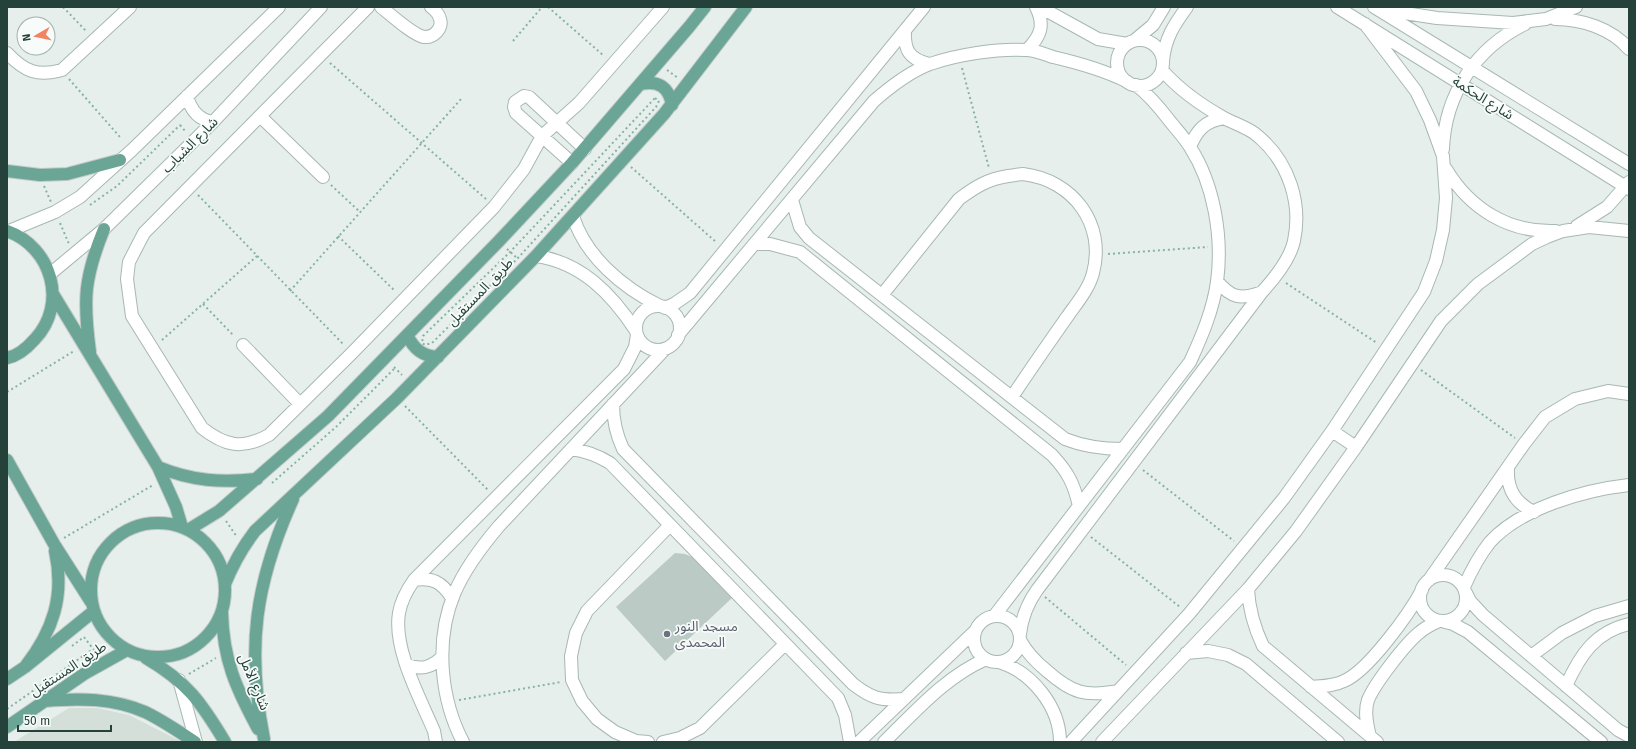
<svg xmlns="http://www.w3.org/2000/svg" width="1636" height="749" font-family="'Fira Sans','Noto Sans Arabic',sans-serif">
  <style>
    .built { fill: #d4dfda }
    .building { fill: #bbcac4 }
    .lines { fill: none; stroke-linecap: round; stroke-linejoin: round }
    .minor-casing { stroke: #a8b8b2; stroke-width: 14 }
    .major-casing { stroke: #c2cac8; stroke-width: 14 }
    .path { stroke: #86b3a5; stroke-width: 2; stroke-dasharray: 2 3; stroke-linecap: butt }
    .minor { stroke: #fff; stroke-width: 12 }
    .major { stroke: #6aa596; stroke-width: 12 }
    .worship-dot { fill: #6b7280; stroke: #f7fbf9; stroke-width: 1.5 }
    .labels { text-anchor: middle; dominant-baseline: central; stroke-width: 3.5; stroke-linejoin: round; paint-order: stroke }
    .street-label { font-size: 14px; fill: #24423a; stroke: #f7fbf9 }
    .worship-label { font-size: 14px; fill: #5b616d; stroke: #f7fbf9; text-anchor: start }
  </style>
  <rect width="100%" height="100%" fill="#e6efeb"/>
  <!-- built -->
  <path class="built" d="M 69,708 L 97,708 L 129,715 L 182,742 L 14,742 Z"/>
  <!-- building -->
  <path class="building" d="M 675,553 L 685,554 L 692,557 L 733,597 L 665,661 L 616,607 Z"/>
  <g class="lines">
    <defs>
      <path id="minor" d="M 368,7 L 144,233 L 129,262 L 127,279 L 132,316 L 202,428 C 225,446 242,450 269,435 L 352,353 L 494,207 L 524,169 L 542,136 L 579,103 L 663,7
        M 381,7 C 390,14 413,35 424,37 C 434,38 443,28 440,19 C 439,14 435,10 431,7
        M 1040,7 L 1098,39 L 1127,44
        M 1337,7 L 1629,189
        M 1374,7 L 1629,164
        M 1385,10 L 1437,18 L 1513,23 L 1546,19 L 1576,7
        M 1555,19 C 1581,19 1611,28 1629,49
        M 905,30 C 904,50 909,59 929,64
        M 1135,40 L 1153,25 L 1164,7
        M1117 63a23 23 0 1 1 46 0a23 23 0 1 1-46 0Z
        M 1027,50 C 1041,36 1045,25 1036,7
        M 7,53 C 24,71 37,77 62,70 L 130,7
        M 1163,61 C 1165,38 1174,25 1187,7
        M 187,96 C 191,111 199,120 213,122
        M 261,117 L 323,177
        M 1190,147 C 1197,129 1206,121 1224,118
        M 1443,149 C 1445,94 1476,48 1525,24
        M 572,163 L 516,113 L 514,107 L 515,102 L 524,96 L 529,97 L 585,149
        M 1446,169 C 1470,209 1509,233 1556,231
        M 792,200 L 800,227 L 809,238 L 1065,439 C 1085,447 1102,449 1123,449
        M 573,216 C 585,256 623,288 660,306
        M 1577,226 L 1607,207 L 1629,182
        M 9,231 L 55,212 L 80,197 L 132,150 L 279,7
        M 754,244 L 770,244 L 800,252 L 1052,455 C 1068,472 1074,484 1079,506
        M 536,256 C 581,262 612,294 636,331
        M 50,274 L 104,229 L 213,122 L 321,7
        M 1217,281 C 1231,298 1241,300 1262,292
        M 882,295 L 959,199 C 975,187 988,179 1008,176 C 1012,176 1018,174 1023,174 C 1073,180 1106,224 1093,273 C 1089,289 1076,304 1067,317 C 1048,344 1030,370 1012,397
        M636 328a22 22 0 1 1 44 0a22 22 0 1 1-44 0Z
        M 665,308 L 674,304 L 690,293 L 924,7
        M 678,335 L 874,101 C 890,87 909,72 930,64 C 956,55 998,48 1026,50 C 1035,50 1044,54 1053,57 C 1079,63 1104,70 1128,82
        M 243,345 L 300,404
        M 613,404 C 613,421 616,434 623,449 L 853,684 C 871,698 880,701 904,699
        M 1332,431 L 1356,447
        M 571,449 C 586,451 597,455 610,463 L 838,698 L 845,715 L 850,742
        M 1508,469 C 1507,489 1515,503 1534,512
        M1420 598a23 23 0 1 1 46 0a23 23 0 1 1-46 0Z
        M 414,580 C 432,577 442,582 452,598
        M 1429,580 L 1524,444 L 1545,417 L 1575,399 L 1608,391 L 1629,394
        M 1464,587 C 1471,571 1479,556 1490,542 C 1521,508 1584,490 1629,485
        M 1248,589 C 1249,610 1254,627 1263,646 L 1377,742
        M 1466,593 L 1470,601 L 1483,615 L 1618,730 L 1629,736
        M 995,615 L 1190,362 C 1202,336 1213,310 1217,282 C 1223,237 1214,184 1190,147 C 1184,137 1176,129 1169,120 C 1159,107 1149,95 1136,85
        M974 639a23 23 0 1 1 46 0a23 23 0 1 1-46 0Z
        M 1445,622 L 1453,624 L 1468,632 L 1601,742
        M 1020,634 C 1022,617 1027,604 1037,590 L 1262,292 C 1273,280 1290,259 1294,241 C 1302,203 1289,163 1259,137 C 1250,128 1235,124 1224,118 C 1201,105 1180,91 1162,70
        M 1020,640 C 1027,653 1036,662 1047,671 C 1072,693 1085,697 1118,691
        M 1186,653 L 1208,651 L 1228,655 L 1246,664 L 1338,742
        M 1531,656 L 1562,633 L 1595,616 L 1629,606
        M 999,662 C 1032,672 1060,707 1060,742
        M 407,665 C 421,670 431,668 442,657
        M 179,680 L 196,742
        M 1566,686 C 1580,655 1595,632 1629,624
        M 1311,687 C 1323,686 1334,686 1344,681 C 1368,671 1409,614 1422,590
        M 1370,736 C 1367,725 1364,712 1368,700 C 1375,683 1406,643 1420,632 C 1426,627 1432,624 1439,621
        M 436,742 L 434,731 C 420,698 393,649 399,613 C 401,601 407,590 414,580 L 624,369 L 635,347 L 637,335
        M 463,742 C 452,721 445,696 443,672 C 438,610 460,572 499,526 L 665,349
        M 648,742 L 636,741 L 615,732 L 597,719 L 582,701 L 572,680 L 571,656 L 576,633 L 587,611 L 670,525
        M 663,742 L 680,738 L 700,728 L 785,644
        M 859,742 L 975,631
        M 884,742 C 915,712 945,677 986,659
        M 1071,742 L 1189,614 L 1284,498 L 1332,431 L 1424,292 L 1436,261 L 1443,230 L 1446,198 L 1443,156 L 1430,120 L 1416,91 L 1365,24
        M 1102,742 L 1248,589 L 1296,531 L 1356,447 L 1441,321 L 1478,284 L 1532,244 L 1547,237 L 1563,231 L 1589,227 L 1629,231"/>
      <path id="major" d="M 641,84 C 658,80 669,87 672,105
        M 7,171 L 40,175 L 67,174 L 120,160
        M 7,231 C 52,247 68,304 35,339 C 28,347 18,356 7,358
        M 53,294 L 158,467 L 176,507 L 182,527
        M 407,335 C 414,349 422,356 438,357
        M 90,352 C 83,300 84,278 104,229
        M 7,460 L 54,544 L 91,602
        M 158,467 C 192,481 222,483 257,479
        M91 590a67 67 0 1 1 134 0a67 67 0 1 1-134 0Z
        M 188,530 L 219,511 L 328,416 L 499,241 L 572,163 L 689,27 L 705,7
        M 225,584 C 233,564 242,548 255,531 L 397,398 L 536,256 L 664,114 L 746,7
        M 222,612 C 223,660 236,688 258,729
        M 146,658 C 187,682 201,702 225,742
        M 25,667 C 53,631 65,596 55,551
        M 7,679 L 25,667 L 94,611
        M 45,701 C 79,698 113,698 145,712 C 162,720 179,732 195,742
        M 7,727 L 84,674 L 127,650
        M 264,739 C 246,648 255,583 293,499"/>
    </defs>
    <!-- minor casing -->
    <use href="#minor" class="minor-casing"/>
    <!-- major casing -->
    <use href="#major" class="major-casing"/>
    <!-- path -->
    <path class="path" d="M 63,7 L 87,32
      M 548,7 L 604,56
      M 513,41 L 542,7
      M 330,63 L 486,199
      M 962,68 L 989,168
      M 667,70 L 678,78
      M 69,79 L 120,137
      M 655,98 L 659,101 L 656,107 L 517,259 L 432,343 L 425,345 L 422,343 L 423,336 L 510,252 Z
      M 180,125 L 186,132
      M 631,167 L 716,242
      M 331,185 L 360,212
      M 44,186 L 51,202
      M 198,195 L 344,345
      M 90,205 L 117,186 L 180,125
      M 60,223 L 69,244
      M 338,236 L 395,291
      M 507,249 L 517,258
      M 1108,254 L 1208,247
      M 1286,283 L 1377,343
      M 290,291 L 461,99
      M 203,304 L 234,336
      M 162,340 L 257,256
      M 394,367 L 402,375
      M 1421,370 L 1515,438
      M 7,392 L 74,351
      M 405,406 L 488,490
      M 1143,470 L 1234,541
      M 272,483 L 336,427 L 395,368
      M 226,521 L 237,537
      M 1091,537 L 1180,607
      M 64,538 L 153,485
      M 1045,597 L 1126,665
      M 84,637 L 97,654
      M 72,646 L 84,637
      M 189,674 L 216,658
      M 459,700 L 561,682
      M 7,709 L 93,649"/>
    <!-- minor -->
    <use href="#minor" class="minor"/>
    <!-- major -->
    <use href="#major" class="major"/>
  </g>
  <!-- markers -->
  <circle class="worship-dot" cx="667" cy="634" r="4"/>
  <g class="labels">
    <!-- street labels -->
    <g class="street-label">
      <text transform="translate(1483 98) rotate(32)">شارع الحكمة</text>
      <text transform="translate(190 145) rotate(-45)">شارع الشباب</text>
      <text transform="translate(480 292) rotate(-46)">طريق المستقبل</text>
      <text transform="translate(68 669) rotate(-33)">طريق المستقبل</text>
      <text transform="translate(254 682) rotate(67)">شارع الأمل</text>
    </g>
    <!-- worship labels -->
    <g class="worship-label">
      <text x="675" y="626">مسجد النور<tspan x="675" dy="16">المحمدى</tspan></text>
    </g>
  </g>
  <!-- border -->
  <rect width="1636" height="749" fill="none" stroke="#24423a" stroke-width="16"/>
  <!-- north arrow -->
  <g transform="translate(36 36) rotate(261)"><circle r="19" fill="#f7fbf9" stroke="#a3b1ad"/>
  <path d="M0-3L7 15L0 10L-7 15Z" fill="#f4845f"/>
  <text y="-6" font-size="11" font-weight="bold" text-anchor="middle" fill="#24423a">N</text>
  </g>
  <!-- scale -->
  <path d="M18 725v6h93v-6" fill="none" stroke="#24423a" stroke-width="2"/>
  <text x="24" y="725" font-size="12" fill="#24423a" stroke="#f7fbf9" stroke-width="3" paint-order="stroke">50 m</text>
</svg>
